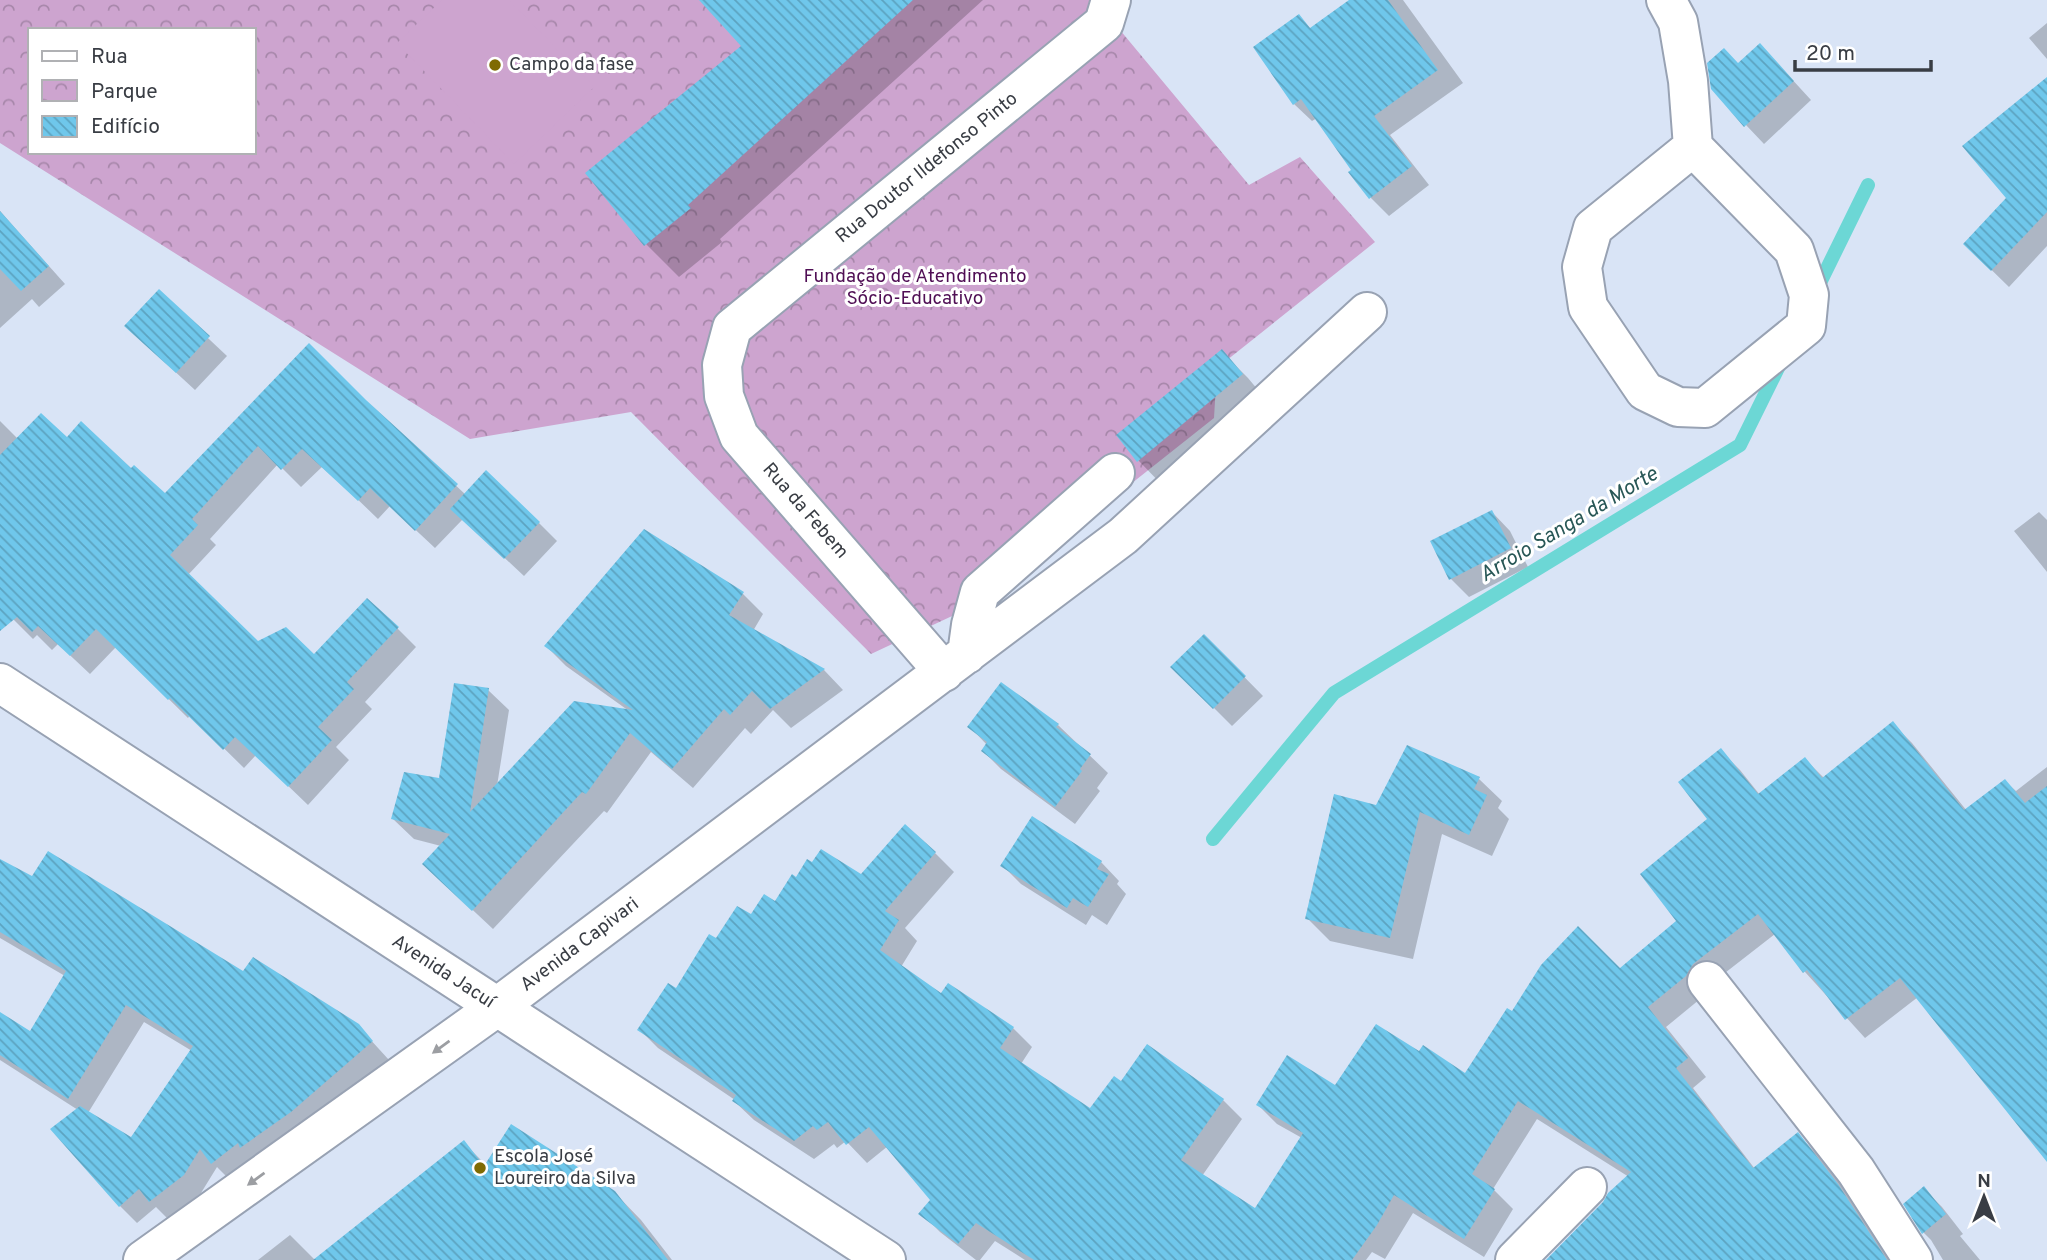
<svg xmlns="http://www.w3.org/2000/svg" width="2047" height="1260" font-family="Overpass,sans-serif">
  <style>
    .park { fill: url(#park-crowns); fill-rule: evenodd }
    .pitch { fill: #cda4cf }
    .shadow { fill: #0003; fill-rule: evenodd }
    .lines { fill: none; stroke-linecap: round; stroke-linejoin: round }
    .stream { stroke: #6cd7d5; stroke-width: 14 }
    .building { fill: url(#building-back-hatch) }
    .minor-casing { stroke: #98a2b3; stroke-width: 42 }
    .minor { stroke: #fff; stroke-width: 38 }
    .oneway { fill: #9c9ea2 }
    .poi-dot { fill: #7f6b03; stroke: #fff; stroke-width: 2.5 }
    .labels { text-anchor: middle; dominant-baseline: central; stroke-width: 6; stroke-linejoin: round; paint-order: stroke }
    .poi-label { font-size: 19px; fill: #393d44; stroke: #fff; text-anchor: start }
    .street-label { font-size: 19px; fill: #393d44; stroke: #fff }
    .park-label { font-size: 19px; fill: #500f55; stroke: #fff }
    .water-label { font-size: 21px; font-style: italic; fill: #285756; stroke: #fff }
  </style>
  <defs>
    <pattern id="park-crowns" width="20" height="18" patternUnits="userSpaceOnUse" patternTransform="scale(1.75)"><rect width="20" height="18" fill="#cda4cf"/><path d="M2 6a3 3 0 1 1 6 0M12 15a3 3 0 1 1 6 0" fill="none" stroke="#a787aa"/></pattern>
    <pattern id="building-back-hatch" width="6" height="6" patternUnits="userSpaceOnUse" patternTransform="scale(1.75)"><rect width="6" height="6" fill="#6fc7eb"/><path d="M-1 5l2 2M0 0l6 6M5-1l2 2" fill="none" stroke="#5ca3c0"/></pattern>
  </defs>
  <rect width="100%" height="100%" fill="#d9e4f6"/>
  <!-- park -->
  <path class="park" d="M 0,0 L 1095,0 L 1249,185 L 1300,157 L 1375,242 L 1217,368 L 1214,418 L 982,602 L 871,654 L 631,412 L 470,439 L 0,143 ZM 30,30 L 254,30 L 254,152 L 30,152 Z"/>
  <!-- pitch -->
  <path class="pitch" d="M 442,0 L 509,0 L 594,87 L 514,164 L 397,43 Z"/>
  <!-- shadow -->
  <path class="shadow" d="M 701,0 L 983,0 L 720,239 L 722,242 L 679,277 L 646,244 L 743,46 Z
    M 1352,0 L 1403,0 L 1463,83 L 1390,135 L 1429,185 L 1389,216 L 1371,198 L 1351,172 L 1353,170 L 1317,118 L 1312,121 L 1294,104 L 1299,16 L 1311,29 Z
    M 2047,23 L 2047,59 L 2029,38 Z
    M 1778,64 L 1811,100 L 1764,144 L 1746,125 L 1739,65 Z
    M 2047,79 L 2047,246 L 2009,287 L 1965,244 L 2008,198 Z
    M 0,211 L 65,284 L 39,307 L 32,299 L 0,328 Z
    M 159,292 L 227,356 L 195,390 L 145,344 Z
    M 309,345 L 365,401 L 466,495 L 539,523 L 557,541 L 524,576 L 463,519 L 435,548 L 390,506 L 378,519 L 323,466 L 301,487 L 278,464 L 210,539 L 216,545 L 188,575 L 257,643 L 314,656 L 397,628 L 416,647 L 365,702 L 372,709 L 336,747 L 349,760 L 308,805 L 256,755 L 244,768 L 190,715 L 188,718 L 116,647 L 90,674 L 58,644 L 52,650 L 37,635 L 33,639 L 0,606 L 0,421 L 18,439 L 67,440 L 131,471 L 165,496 Z
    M 1221,351 L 1248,378 L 1268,402 L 1165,488 L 1139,461 L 1118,435 Z
    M 1492,512 L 1510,531 L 1528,567 L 1469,597 L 1451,579 Z
    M 2039,512 L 2047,520 L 2047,572 L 2014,531 Z
    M 645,531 L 743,594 L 763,614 L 753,631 L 824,670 L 843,690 L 791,728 L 773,710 L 751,734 L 745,728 L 693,788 L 651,752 L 607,813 L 604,811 L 493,929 L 445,884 L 441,846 L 414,839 L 393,819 L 441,780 L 488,690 L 509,710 L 497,786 L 629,711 L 566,666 L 546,646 Z
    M 1204,636 L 1263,696 L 1232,726 L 1173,667 Z
    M 1893,724 L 1912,743 L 1967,811 L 2005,781 L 2016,791 L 2047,767 L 2047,1160 L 1918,997 L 1865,1038 L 1805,972 L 1775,934 L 1712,983 L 1705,995 L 1666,1027 L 1706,1077 L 1693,1088 L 1755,1169 L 1798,1135 L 1817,1154 L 1857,1205 L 1892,1260 L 1548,1260 L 1629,1177 L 1537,1119 L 1493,1189 L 1513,1209 L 1484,1257 L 1413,1213 L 1385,1259 L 1372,1252 L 1366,1260 L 1025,1260 L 995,1241 L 980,1260 L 976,1260 L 940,1232 L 921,1213 L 932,1200 L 888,1146 L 867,1163 L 846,1141 L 837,1148 L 834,1144 L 814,1159 L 754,1120 L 734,1101 L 735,1100 L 658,1048 L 639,1029 L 676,991 L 716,941 L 751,917 L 776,903 L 796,879 L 861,876 L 935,853 L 954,872 L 905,928 L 917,941 L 901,967 L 942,995 L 1013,1028 L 1032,1047 L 1021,1064 L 1091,1110 L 1121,1083 L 1223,1100 L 1242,1119 L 1202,1176 L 1256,1211 L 1302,1138 L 1277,1124 L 1258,1105 L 1335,1087 L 1419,1054 L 1466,1076 L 1512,1013 L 1620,970 L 1679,921 L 1709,820 L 1721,751 L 1740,770 L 1760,795 L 1805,759 L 1824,778 Z
    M 1058,725 L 1108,773 L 1097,788 L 1100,791 L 1075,824 L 1001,769 L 983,751 L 987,745 L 969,726 Z
    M 1479,779 L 1502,801 L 1498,808 L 1509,819 L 1492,856 L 1442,834 L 1413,959 L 1330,941 L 1307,918 L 1377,807 Z
    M 0,861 L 32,879 L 358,1026 L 389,1060 L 309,1129 L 230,1180 L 217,1167 L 201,1193 L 168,1219 L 156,1207 L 137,1223 L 120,1206 L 78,1110 L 0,1060 L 0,1014 L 30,1033 L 65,976 L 0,938 ZM 144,1022 L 192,1051 L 132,1139 L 88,1113 Z
    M 1101,862 L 1119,881 L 1117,884 L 1126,894 L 1107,925 L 1092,915 L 1086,925 L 1021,884 L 1003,866 Z
    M 464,1143 L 487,1166 L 614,1192 L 641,1220 L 672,1260 L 316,1260 Z
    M 1924,1189 L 1942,1207 L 1963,1234 L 1960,1236 L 1980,1260 L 1943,1260 L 1931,1240 L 1923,1232 Z
    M 290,1235 L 315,1260 L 258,1260 Z"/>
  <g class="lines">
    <!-- stream -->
    <path class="stream" d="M 1815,293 L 1868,185
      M 1213,839 L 1334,693 L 1740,445 L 1781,362"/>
  </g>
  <!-- building -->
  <path class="building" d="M 699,0 L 913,0 L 688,205 L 691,208 L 644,246 L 585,173 L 741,46 Z
    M 1349,0 L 1388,0 L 1438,70 L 1374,116 L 1412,166 L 1369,199 L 1348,172 L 1351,170 L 1301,99 L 1293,105 L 1253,47 L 1299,14 L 1310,28 Z
    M 1760,43 L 1794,81 L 1744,127 L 1711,89 L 1707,63 L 1724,48 L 1738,63 Z
    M 2047,77 L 2047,212 L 1991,271 L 1963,244 L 2006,198 L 1962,146 Z
    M 0,211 L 49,266 L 21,291 L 0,269 Z
    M 159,289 L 210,336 L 176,373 L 124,326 Z
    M 309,343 L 366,400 L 458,484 L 415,531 L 370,488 L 358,501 L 302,449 L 281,470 L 258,446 L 192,519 L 198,525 L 170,555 L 258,641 L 286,627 L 314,654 L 367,598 L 399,627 L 347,682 L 354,689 L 318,727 L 332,740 L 288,787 L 235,737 L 223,750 L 170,698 L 168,700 L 96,629 L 70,656 L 38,626 L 32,632 L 17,617 L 0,631 L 0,455 L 41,413 L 67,437 L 81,421 L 131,468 L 134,465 L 165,493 Z
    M 1222,349 L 1243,374 L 1137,462 L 1116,435 Z
    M 486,470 L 540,522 L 504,559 L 450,509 Z
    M 1492,510 L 1511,548 L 1449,580 L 1430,541 Z
    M 644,529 L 744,592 L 729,615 L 825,669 L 770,709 L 752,691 L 730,715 L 724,709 L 672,769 L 630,733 L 586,794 L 582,792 L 472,911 L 422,864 L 450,834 L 391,819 L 404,772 L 439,778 L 454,683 L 489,688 L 470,812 L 574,701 L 633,710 L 544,646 Z
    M 1204,634 L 1246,676 L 1213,709 L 1170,667 Z
    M 1001,682 L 1059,724 L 1056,727 L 1091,754 L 1080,769 L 1082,771 L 1055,807 L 981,751 L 987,742 L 967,727 Z
    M 1893,721 L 1964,810 L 2005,779 L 2025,803 L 2047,786 L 2047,1162 L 1900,978 L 1845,1020 L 1807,970 L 1803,973 L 1758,914 L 1693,964 L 1686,976 L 1648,1007 L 1688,1058 L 1676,1068 L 1753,1168 L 1798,1132 L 1838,1184 L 1887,1260 L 1546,1260 L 1603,1202 L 1608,1193 L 1631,1172 L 1518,1101 L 1472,1174 L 1495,1189 L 1464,1239 L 1394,1195 L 1377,1225 L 1352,1260 L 1034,1260 L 976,1223 L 958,1244 L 918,1214 L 930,1200 L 869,1127 L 846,1145 L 828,1122 L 817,1130 L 813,1126 L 794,1141 L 732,1101 L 736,1095 L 637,1030 L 668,983 L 676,988 L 709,934 L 716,938 L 737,906 L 751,914 L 764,894 L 775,901 L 792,874 L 796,877 L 807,859 L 812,862 L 821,849 L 861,874 L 905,824 L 936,852 L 885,911 L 899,920 L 880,950 L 941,993 L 948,983 L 1014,1027 L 1000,1048 L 1090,1108 L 1114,1076 L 1121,1081 L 1147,1044 L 1224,1099 L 1181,1160 L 1255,1208 L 1303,1133 L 1256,1105 L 1287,1055 L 1335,1085 L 1376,1024 L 1419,1051 L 1423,1045 L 1465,1073 L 1507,1008 L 1512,1011 L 1541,965 L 1578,926 L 1620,968 L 1676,921 L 1640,874 L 1707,819 L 1678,782 L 1721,748 L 1758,794 L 1805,757 L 1822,778 Z
    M 1407,745 L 1480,777 L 1474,789 L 1487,795 L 1469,835 L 1420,812 L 1390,938 L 1305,919 L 1334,794 L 1376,805 Z
    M 1032,816 L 1102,861 L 1097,869 L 1109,874 L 1088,907 L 1073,898 L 1067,908 L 1000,866 Z
    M 48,851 L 243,971 L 253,957 L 359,1024 L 373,1041 L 291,1112 L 240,1148 L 238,1143 L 211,1164 L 200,1149 L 184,1175 L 149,1202 L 139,1189 L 119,1207 L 50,1129 L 80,1106 L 131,1137 L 193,1046 L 126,1005 L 68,1099 L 0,1055 L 0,1012 L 30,1031 L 66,971 L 0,932 L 0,859 L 32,876 Z
    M 511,1124 L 615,1191 L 668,1260 L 313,1260 L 464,1140 L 484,1166 Z
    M 1924,1186 L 1946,1214 L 1922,1234 L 1903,1204 Z"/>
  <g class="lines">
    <defs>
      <path id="minor" d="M 1666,0 L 1678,22 L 1688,81 L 1693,147 L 1794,250 L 1809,295 L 1806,326 L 1705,408 L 1678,407 L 1645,391 L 1588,307 L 1582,267 L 1593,228 L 1693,147
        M 967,654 L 971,625 L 980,592 L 1115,473
        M 944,672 L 739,436 L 724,396 L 722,365 L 732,328 L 1104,23 L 1111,0
        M 0,683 L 886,1260
        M 1707,981 L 1856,1171 L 1913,1260
        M 143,1260 L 497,1007 L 1123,536 L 1367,312
        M 1515,1260 L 1587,1187"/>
    </defs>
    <!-- minor casing -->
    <use href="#minor" class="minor-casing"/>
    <!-- minor -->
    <use href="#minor" class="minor"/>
  </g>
  <!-- one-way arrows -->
  <defs><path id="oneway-solid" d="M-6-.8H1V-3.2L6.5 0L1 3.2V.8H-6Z" transform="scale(1.75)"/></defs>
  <g class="oneway">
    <use href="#oneway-solid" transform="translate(441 1047) rotate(144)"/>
    <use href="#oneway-solid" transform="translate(256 1179) rotate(144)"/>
  </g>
  <!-- markers -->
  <g class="poi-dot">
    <circle cx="495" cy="65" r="7"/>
    <circle cx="480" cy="1168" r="7"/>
  </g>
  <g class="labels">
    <!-- poi labels -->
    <g class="poi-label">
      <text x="509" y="65">Campo da fase</text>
      <text x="494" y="1157">Escola José<tspan x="494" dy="22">Loureiro da Silva</tspan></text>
    </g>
    <!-- street labels -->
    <g class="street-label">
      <text transform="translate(927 168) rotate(-39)">Rua Doutor Ildefonso Pinto</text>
      <text transform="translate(805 511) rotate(49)">Rua da Febem</text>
      <text transform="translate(580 945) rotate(-37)">Avenida Capivari</text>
      <text transform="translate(443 972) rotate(33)">Avenida Jacuí</text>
    </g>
    <!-- park labels -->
    <g class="park-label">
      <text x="915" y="277">Fundação de Atendimento<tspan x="915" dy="22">Sócio-Educativo</tspan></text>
    </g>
    <!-- water labels -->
    <g class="water-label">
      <text transform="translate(1569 525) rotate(-31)">Arroio Sanga da Morte</text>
    </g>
  </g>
  <!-- legend -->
  <rect x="28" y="28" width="228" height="126" fill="#ffffff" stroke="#b0b1b4" stroke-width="2"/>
  <rect x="42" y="51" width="35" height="10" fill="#ffffff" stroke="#b0b1b4" stroke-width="2"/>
  <text x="91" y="63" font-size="21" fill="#393d44">Rua</text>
  <rect x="42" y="80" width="35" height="21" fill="url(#park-crowns)" stroke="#b0b1b4" stroke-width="2"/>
  <text x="91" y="98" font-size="21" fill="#393d44">Parque</text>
  <rect x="42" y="116" width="35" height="21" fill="url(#building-back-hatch)" stroke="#b0b1b4" stroke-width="2"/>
  <text x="91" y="133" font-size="21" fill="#393d44">Edifício</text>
  <!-- north arrow -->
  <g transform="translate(1984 1197)" stroke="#ffffff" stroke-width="5" paint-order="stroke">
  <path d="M0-5L12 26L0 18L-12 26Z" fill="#393d44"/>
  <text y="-10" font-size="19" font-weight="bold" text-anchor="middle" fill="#393d44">N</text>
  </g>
  <!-- scale -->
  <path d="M1795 60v10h136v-10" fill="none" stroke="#393d44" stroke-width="3.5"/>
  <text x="1806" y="60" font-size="21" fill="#393d44" stroke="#ffffff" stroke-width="5" paint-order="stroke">20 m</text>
</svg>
